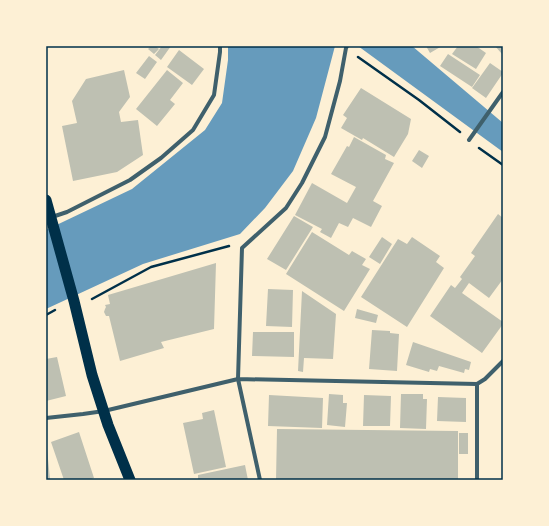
<svg xmlns="http://www.w3.org/2000/svg" width="549" height="526" font-family="'Public Sans',sans-serif">
  <style>
    .water { fill: #669bbc }
    .building { fill: #bec0b2 }
    .lines { fill: none; stroke-linecap: round; stroke-linejoin: round }
    .path { stroke: #003049; stroke-width: 2.5 }
    .minor { stroke: #3f606c; stroke-width: 4 }
    .trunk { stroke: #003049; stroke-width: 11 }
    .neatline { fill: none; stroke: #003049; stroke-width: 1.5 }
  </style>
  <rect width="100%" height="100%" fill="#fdf0d5"/>
  <!-- water -->
  <path class="water" d="M 228,46 L 335,46 L 316,118 L 293,171 L 265,208 L 240,234 L 143,264 L 46,309 L 46,230 L 132,189 L 205,130 L 222,103 L 228,60 Z
    M 358,46 L 412,46 L 503,123 L 503,152 Z"/>
  <!-- building -->
  <path class="building" d="M 151,46 L 155,46 L 159,49 L 154,54 L 148,49 Z
    M 162,46 L 171,46 L 161,60 L 155,55 Z
    M 426,46 L 442,46 L 430,53 Z
    M 458,46 L 476,46 L 486,53 L 476,69 L 452,54 Z
    M 495,46 L 503,46 L 503,53 L 502,54 Z
    M 179,50 L 204,69 L 192,85 L 167,67 Z
    M 448,54 L 480,75 L 472,87 L 440,66 Z
    M 149,56 L 157,62 L 145,79 L 136,73 Z
    M 490,63 L 503,72 L 503,73 L 486,98 L 472,88 Z
    M 124,70 L 130,97 L 119,112 L 121,122 L 138,120 L 143,155 L 117,172 L 73,181 L 62,126 L 77,123 L 72,101 L 86,79 Z
    M 167,70 L 183,83 L 170,100 L 175,104 L 157,126 L 136,109 Z
    M 361,88 L 411,119 L 408,134 L 394,157 L 363,138 L 362,140 L 341,128 L 347,118 L 343,115 Z
    M 354,137 L 386,155 L 385,159 L 394,163 L 373,201 L 382,206 L 371,227 L 353,218 L 348,227 L 339,223 L 331,238 L 320,232 L 322,229 L 295,215 L 312,183 L 347,203 L 356,187 L 331,174 L 347,146 L 349,147 Z
    M 419,150 L 429,156 L 422,168 L 412,161 Z
    M 498,214 L 503,218 L 503,279 L 489,298 L 469,283 L 462,293 L 503,322 L 503,324 L 482,353 L 430,316 L 451,285 L 455,288 L 462,279 L 460,277 L 475,256 L 471,253 Z
    M 294,216 L 313,227 L 286,270 L 267,259 Z
    M 312,232 L 349,255 L 352,251 L 366,259 L 362,265 L 370,269 L 344,311 L 286,274 Z
    M 382,237 L 392,244 L 380,264 L 369,257 Z
    M 412,237 L 440,256 L 436,262 L 444,268 L 407,327 L 361,297 L 398,239 L 407,244 Z
    M 216,263 L 214,329 L 161,342 L 164,348 L 120,361 L 109,316 L 106,316 L 104,312 L 105,309 L 106,307 L 105,305 L 110,304 L 108,295 Z
    M 268,289 L 293,290 L 292,327 L 266,326 Z
    M 302,291 L 336,314 L 333,359 L 304,358 L 303,372 L 298,371 Z
    M 357,309 L 378,315 L 376,323 L 355,318 Z
    M 372,330 L 390,331 L 390,333 L 399,334 L 397,371 L 369,369 Z
    M 253,332 L 294,332 L 294,357 L 252,356 Z
    M 413,342 L 471,362 L 469,370 L 465,369 L 464,373 L 439,366 L 437,371 L 430,369 L 429,372 L 406,365 Z
    M 57,357 L 66,396 L 46,401 L 46,359 Z
    M 329,394 L 343,395 L 343,403 L 347,403 L 345,427 L 327,425 Z
    M 401,394 L 423,394 L 423,399 L 427,399 L 426,429 L 400,428 Z
    M 269,395 L 323,398 L 322,428 L 268,426 Z
    M 364,395 L 391,396 L 390,426 L 363,426 Z
    M 438,397 L 466,398 L 466,422 L 437,421 Z
    M 214,410 L 226,467 L 194,474 L 183,423 L 203,419 L 202,413 Z
    M 277,429 L 458,431 L 458,480 L 276,480 Z
    M 79,432 L 94,478 L 88,480 L 64,480 L 51,442 Z
    M 459,433 L 468,433 L 468,454 L 459,454 Z
    M 46,449 L 47,449 L 50,479 L 46,479 Z
    M 245,465 L 248,480 L 198,480 L 198,475 Z"/>
  <g class="lines">
    <!-- path -->
    <path class="path" d="M 358,57 L 419,100 L 460,132
      M 479,148 L 503,165
      M 92,299 L 151,267 L 229,246
      M 46,315 L 55,310"/>
    <!-- minor -->
    <path class="minor" d="M 469,140 L 503,92
      M 52,217 L 67,212 L 130,180 L 161,158 L 193,130 L 214,95 L 220,52 L 220,46
      M 477,384 L 477,480
      M 46,418 L 83,414 L 104,411 L 238,379 L 477,384 L 485,379 L 503,361
      M 260,480 L 238,379 L 242,248 L 286,208 L 302,183 L 325,137 L 340,81 L 346,48 L 347,46"/>
    <!-- trunk -->
    <path class="trunk" d="M 46,200 L 74,301 L 92,375 L 108,425 L 130,480"/>
  </g>
  <!-- border -->
  <rect width="549" height="526" fill="none" stroke="#fdf0d5" stroke-width="94"/>
  <rect x="47" y="47" width="455" height="432" class="neatline"/>
</svg>
